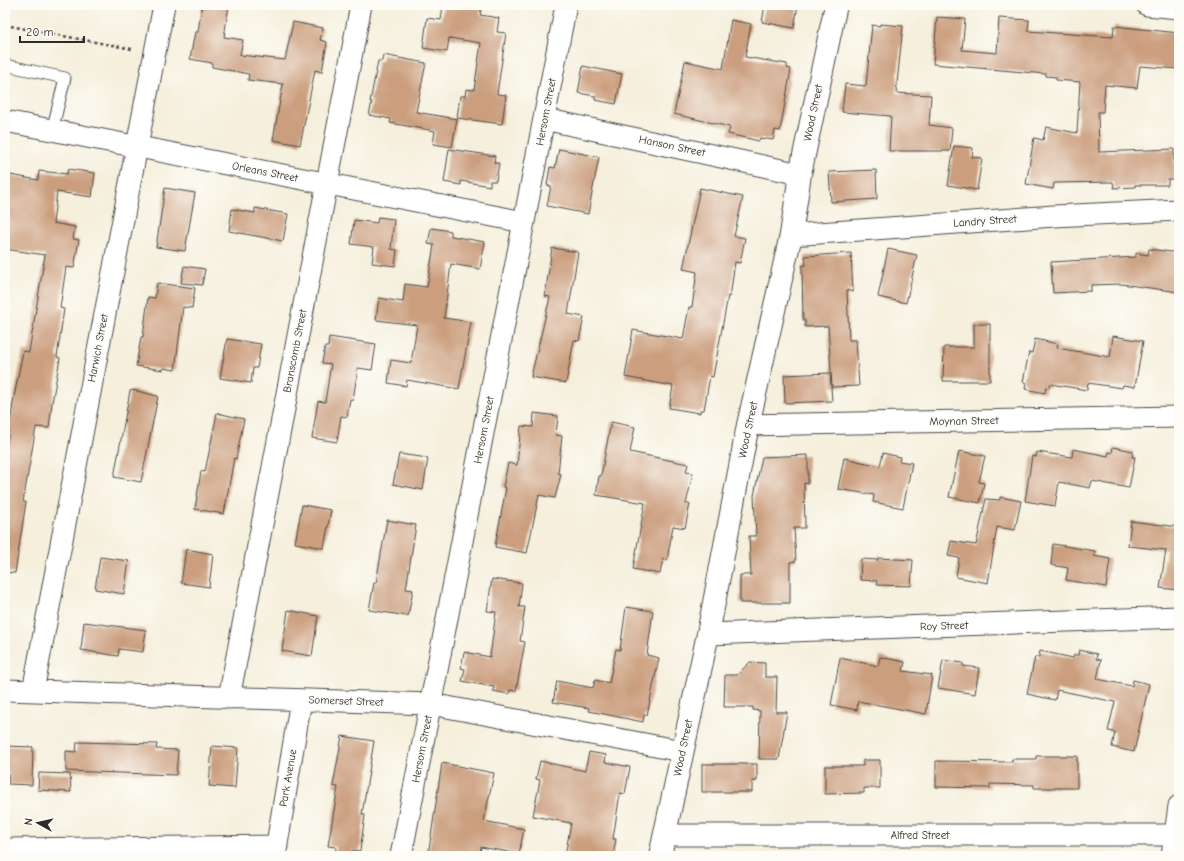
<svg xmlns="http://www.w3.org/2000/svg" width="1184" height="861" font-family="'Comic Neue',sans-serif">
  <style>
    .building { fill: #cb9e7e }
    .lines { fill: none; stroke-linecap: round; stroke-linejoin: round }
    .lane-casing { stroke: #494846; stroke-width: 13 }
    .street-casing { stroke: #494846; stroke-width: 23 }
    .secondary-casing { stroke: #494846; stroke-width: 24 }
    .path { stroke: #494846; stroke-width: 2.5; stroke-dasharray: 3 3; stroke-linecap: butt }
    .lane { stroke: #fff; stroke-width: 11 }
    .street { stroke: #fff; stroke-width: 21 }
    .secondary { stroke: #fff; stroke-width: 22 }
    .labels { text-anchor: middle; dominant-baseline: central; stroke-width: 3; stroke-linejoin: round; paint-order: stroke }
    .street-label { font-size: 11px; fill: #2b2b2b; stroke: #fdfcf7 }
  </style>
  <rect width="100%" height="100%" fill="#fdfcf7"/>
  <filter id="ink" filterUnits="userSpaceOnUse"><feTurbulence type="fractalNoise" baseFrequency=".025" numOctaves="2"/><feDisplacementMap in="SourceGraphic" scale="8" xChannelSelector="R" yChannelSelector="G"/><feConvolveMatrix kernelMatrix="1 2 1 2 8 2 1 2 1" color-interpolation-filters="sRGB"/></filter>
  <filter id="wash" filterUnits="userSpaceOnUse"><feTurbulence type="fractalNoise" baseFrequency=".012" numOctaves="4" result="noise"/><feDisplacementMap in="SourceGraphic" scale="16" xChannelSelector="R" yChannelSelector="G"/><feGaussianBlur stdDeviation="0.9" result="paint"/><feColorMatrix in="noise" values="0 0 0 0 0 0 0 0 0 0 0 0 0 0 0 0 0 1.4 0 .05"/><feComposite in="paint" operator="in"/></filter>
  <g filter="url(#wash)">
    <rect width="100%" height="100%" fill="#f5efdc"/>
    <g id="blocks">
      <!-- building -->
      <path class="building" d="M 202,5 L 229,5 L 224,37 L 243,40 L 240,55 L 285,60 L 293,22 L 323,28 L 320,40 L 327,42 L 322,72 L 315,70 L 300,145 L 273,140 L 283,84 L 248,80 L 249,74 L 212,67 L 212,63 L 190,59 L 195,32 L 198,32 Z
        M 443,5 L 461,7 L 462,5 L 482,5 L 480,15 L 499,18 L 497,32 L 506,33 L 497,94 L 506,95 L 502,124 L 457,118 L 460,96 L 465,96 L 466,89 L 474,90 L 481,43 L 449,38 L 447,52 L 423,48 L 427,18 L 441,20 Z
        M 765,5 L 798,5 L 794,28 L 762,22 Z
        M 937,17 L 965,19 L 962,50 L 997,53 L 999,18 L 1029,20 L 1028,31 L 1113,37 L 1114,26 L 1179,33 L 1179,69 L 1140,66 L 1137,88 L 1105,85 L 1103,112 L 1098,112 L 1099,152 L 1174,149 L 1174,179 L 1168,179 L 1168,185 L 1135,185 L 1135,187 L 1114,188 L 1113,182 L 1054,183 L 1053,189 L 1026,184 L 1034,138 L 1043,140 L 1046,127 L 1077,133 L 1080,82 L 1056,80 L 1056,77 L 1046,76 L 1046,74 L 933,64 Z
        M 731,20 L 751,24 L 745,57 L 787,64 L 787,68 L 791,69 L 780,131 L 775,130 L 773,140 L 760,138 L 759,141 L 728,134 L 730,127 L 674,114 L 685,61 L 723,69 Z
        M 880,24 L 903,26 L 896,93 L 931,95 L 929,125 L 952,128 L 950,151 L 889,151 L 891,116 L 842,112 L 845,84 L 866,86 L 872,25 L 880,26 Z
        M 383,55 L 426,63 L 416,112 L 457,119 L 452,147 L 433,144 L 435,131 L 390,123 L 391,119 L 369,115 L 372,102 L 370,102 L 378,61 L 382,61 Z
        M 583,66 L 622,74 L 616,104 L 595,100 L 595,96 L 578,93 Z
        M 954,146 L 973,148 L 972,157 L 982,158 L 977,190 L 948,185 Z
        M 449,149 L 495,156 L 494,163 L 499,163 L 496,181 L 490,181 L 490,186 L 461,181 L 461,185 L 444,182 Z
        M 559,149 L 599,157 L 588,214 L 547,206 L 551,186 L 547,185 L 550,167 L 555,168 Z
        M 68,169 L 95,173 L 92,197 L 57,192 L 53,223 L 75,227 L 73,239 L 79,240 L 74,268 L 66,267 L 60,308 L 64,309 L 57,357 L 60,358 L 52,403 L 49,428 L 36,427 L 23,502 L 26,502 L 15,573 L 5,572 L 5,456 L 14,397 L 23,351 L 29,352 L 45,255 L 5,249 L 5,174 L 38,180 L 39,171 L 67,174 Z
        M 876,170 L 877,199 L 831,202 L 829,172 Z
        M 165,188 L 195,193 L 185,251 L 156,247 Z
        M 700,188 L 743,197 L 734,236 L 745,238 L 740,263 L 735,262 L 730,297 L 728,296 L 721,334 L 713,377 L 710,376 L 704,410 L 700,410 L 700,413 L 669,408 L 673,386 L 625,377 L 633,330 L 683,339 L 689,307 L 692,307 L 697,272 L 683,269 Z
        M 255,208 L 288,214 L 283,241 L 229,231 L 232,209 L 255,213 Z
        M 378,217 L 394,219 L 391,249 L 397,250 L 395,266 L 372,263 L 374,247 L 351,244 L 354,220 L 377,223 Z
        M 431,228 L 451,231 L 451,236 L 485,242 L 480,269 L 451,264 L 444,318 L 471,322 L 459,389 L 407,380 L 406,386 L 388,383 L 391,360 L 411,363 L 417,325 L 376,320 L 379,298 L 403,302 L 405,284 L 427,287 L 434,245 L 428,244 Z
        M 552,248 L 578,252 L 568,314 L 584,317 L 579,341 L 574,340 L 566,383 L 531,377 L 550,297 L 545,296 Z
        M 888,249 L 917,255 L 906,303 L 878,297 Z
        M 1149,249 L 1179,253 L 1179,292 L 1121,284 L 1091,285 L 1091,291 L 1053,293 L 1051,262 L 1136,257 L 1136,253 L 1148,255 Z
        M 851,253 L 853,292 L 847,290 L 849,340 L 856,340 L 859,386 L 832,387 L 828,326 L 805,327 L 805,320 L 803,320 L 802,266 L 806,265 L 805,256 Z
        M 184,266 L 205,269 L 202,285 L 181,283 Z
        M 157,283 L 195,288 L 192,308 L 183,307 L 175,370 L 163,368 L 163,370 L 136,366 L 141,337 L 143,337 L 148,297 L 155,298 Z
        M 974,324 L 990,324 L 990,381 L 943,381 L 944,347 L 974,347 Z
        M 1113,336 L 1143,341 L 1135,387 L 1123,385 L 1122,388 L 1088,383 L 1087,390 L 1050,384 L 1049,388 L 1046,387 L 1045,393 L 1025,389 L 1026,383 L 1023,382 L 1029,352 L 1032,353 L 1035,339 L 1058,344 L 1057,348 L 1110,357 Z
        M 329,337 L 376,344 L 372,370 L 358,368 L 353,400 L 350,399 L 347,417 L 341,416 L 337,442 L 312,438 L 318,401 L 325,402 L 331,364 L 322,363 L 325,347 L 328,347 Z
        M 227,339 L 261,344 L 257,368 L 253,368 L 251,383 L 220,378 Z
        M 830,373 L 832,401 L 785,403 L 784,375 Z
        M 133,390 L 158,396 L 141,482 L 114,477 L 130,391 Z
        M 217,413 L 244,419 L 236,459 L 234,458 L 224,514 L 195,509 L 201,471 L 205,472 Z
        M 534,413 L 558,416 L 556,435 L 562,436 L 558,473 L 561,474 L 555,498 L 539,495 L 527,553 L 495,547 L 506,488 L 503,487 L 508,463 L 517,465 L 521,426 L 533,427 Z
        M 611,422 L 635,427 L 630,452 L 688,464 L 686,472 L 693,473 L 686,504 L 690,504 L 685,528 L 673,526 L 667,560 L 663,559 L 660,574 L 633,569 L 645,503 L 596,495 L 599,476 L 601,476 Z
        M 1113,447 L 1133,451 L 1132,457 L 1135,457 L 1129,488 L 1092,481 L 1090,488 L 1059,482 L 1055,506 L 1025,501 L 1032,456 L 1036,457 L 1037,452 L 1072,457 L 1073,449 L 1108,456 L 1109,452 L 1112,453 Z
        M 959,451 L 985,456 L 979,482 L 984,483 L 980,503 L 949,497 Z
        M 883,453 L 900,457 L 899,461 L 912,463 L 903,508 L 873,502 L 874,495 L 838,489 L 844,458 L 880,466 Z
        M 399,454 L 428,458 L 423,490 L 393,484 Z
        M 808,455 L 808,484 L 804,483 L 805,528 L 794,528 L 796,561 L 790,562 L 790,603 L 740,603 L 740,575 L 751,575 L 749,536 L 756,536 L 754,496 L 762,457 Z
        M 1000,497 L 1021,501 L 1015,530 L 997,527 L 988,583 L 956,577 L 959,558 L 948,556 L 951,541 L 976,545 L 986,499 L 1000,500 Z
        M 302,505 L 331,510 L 324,548 L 295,543 Z
        M 387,520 L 416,525 L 406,589 L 413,590 L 408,616 L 369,610 L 374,583 L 376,583 Z
        M 1131,521 L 1179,527 L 1179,590 L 1160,588 L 1166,550 L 1128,546 Z
        M 1053,544 L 1095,551 L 1094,556 L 1110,559 L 1106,587 L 1066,580 L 1068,568 L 1051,565 Z
        M 186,549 L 213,554 L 209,587 L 181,583 Z
        M 100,557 L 129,561 L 124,594 L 95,589 Z
        M 878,558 L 913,560 L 911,586 L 877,585 L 877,581 L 860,580 L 861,559 L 878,560 Z
        M 492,579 L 522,583 L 519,607 L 525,607 L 520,641 L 525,642 L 516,691 L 510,690 L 509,694 L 493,691 L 494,687 L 462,681 L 465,669 L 461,668 L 464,652 L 490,657 L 496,612 L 487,611 Z
        M 626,607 L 653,611 L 647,655 L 659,658 L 647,715 L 644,715 L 643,722 L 589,711 L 589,708 L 553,702 L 557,681 L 593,688 L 595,680 L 609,683 L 616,649 L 620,650 Z
        M 288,610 L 318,616 L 312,656 L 282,651 Z
        M 84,622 L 146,630 L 143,652 L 119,649 L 118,656 L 81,650 Z
        M 1079,650 L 1097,654 L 1096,659 L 1101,660 L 1097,679 L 1132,686 L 1133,680 L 1149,684 L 1134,752 L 1112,747 L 1115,732 L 1108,731 L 1115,702 L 1057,690 L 1055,700 L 1027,694 L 1035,657 L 1039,657 L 1040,651 L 1073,658 L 1074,655 L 1078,655 Z
        M 880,657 L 905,662 L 903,671 L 932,675 L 926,714 L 858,701 L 857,710 L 831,705 L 840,658 L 878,666 Z
        M 943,660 L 963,663 L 963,666 L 979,668 L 975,694 L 938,688 Z
        M 750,662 L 765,663 L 765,677 L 777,677 L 776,712 L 787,712 L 779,759 L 759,759 L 760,711 L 753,710 L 753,707 L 724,707 L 725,675 L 737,675 Z
        M 342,736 L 374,741 L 362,814 L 365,815 L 360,851 L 352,850 L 351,856 L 335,856 L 336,847 L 328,846 L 338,787 L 333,786 Z
        M 77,742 L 157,744 L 156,749 L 178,750 L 176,775 L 66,771 L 66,751 L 76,752 Z
        M 5,746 L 33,747 L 32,785 L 8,784 L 8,774 L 5,774 Z
        M 212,746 L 238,748 L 235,788 L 209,786 Z
        M 589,752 L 606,755 L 605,762 L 630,767 L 625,794 L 620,793 L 613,839 L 616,839 L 613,856 L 565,856 L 571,823 L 533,816 L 540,780 L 536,779 L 540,761 L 585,771 Z
        M 1036,756 L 1077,756 L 1077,788 L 1034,788 L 1034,785 L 990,784 L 990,788 L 936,787 L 936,761 L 1012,762 L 1012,759 L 1036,759 Z
        M 863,760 L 880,760 L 880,788 L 864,788 L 864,793 L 825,794 L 825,766 L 863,766 Z
        M 442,763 L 494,773 L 484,821 L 524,829 L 519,854 L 481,847 L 479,856 L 428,856 Z
        M 702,764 L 757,764 L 757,781 L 752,781 L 752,792 L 702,792 Z
        M 39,773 L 70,774 L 71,792 L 38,790 Z"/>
    </g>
  </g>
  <g filter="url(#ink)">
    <use href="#blocks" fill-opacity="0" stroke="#494846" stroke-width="1"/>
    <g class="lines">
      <defs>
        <path id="lane" d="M 5,65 L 65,78 L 52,131"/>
        <path id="street" d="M 1147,5 L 1179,8
          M 544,119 L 800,174
          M 5,121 L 524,222
          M 791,235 L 1054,216 L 1179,210
          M 748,425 L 1179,417
          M 708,634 L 1179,617
          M 5,690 L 431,704 L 682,751
          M 33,691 L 164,5
          M 229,698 L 361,5
          M 665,835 L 1175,835
          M 5,849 L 277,846
          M 275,856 L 301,700
          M 401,856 L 566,5
          M 1172,856 L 1179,806"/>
        <path id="secondary" d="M 660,856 L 708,634 L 748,425 L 791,235 L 800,174 L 836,5"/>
      </defs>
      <!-- lane casing -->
      <use href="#lane" class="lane-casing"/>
      <!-- street casing -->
      <use href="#street" class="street-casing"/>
      <!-- secondary casing -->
      <use href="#secondary" class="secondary-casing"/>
      <!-- path -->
      <path class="path" d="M 5,25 L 132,49"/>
      <!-- lane -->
      <use href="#lane" class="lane"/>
      <!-- street -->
      <use href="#street" class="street"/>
      <!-- secondary -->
      <use href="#secondary" class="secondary"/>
    </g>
  </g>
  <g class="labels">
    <!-- street labels -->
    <g class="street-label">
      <text transform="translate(546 112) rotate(-79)">Hersom Street</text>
      <text transform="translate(813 113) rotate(-78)">Wood Street</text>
      <text transform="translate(672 146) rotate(12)">Hanson Street</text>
      <text transform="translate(265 172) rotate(11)">Orleans Street</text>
      <text transform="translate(985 221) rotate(-4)">Landry Street</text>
      <text transform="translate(98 348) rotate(-79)">Harwich Street</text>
      <text transform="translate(295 351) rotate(-79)">Branscomb Street</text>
      <text transform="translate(964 421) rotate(-1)">Moynan Street</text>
      <text transform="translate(484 430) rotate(-79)">Hersom Street</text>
      <text transform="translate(748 430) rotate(-78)">Wood Street</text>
      <text transform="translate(944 626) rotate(-2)">Roy Street</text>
      <text transform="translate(346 701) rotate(2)">Somerset Street</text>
      <text transform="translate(683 748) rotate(-78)">Wood Street</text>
      <text transform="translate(422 749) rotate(-79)">Hersom Street</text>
      <text transform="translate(288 778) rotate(-80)">Park Avenue</text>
      <text x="920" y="835">Alfred Street</text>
    </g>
  </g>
  <!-- margin -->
  <rect width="1184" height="861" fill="none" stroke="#fdfcf7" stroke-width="20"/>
  <!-- north arrow -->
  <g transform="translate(38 823) rotate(278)" stroke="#fdfcf7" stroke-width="3" paint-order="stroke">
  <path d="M0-3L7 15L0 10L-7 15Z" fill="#2b2b2b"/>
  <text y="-6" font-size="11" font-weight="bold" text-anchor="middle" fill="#2b2b2b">N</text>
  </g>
  <!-- scale -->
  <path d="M20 36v6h64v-6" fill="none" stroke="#2b2b2b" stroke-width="2"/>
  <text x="26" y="36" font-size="12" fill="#2b2b2b" stroke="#fdfcf7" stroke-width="3" paint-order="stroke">20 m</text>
</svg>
